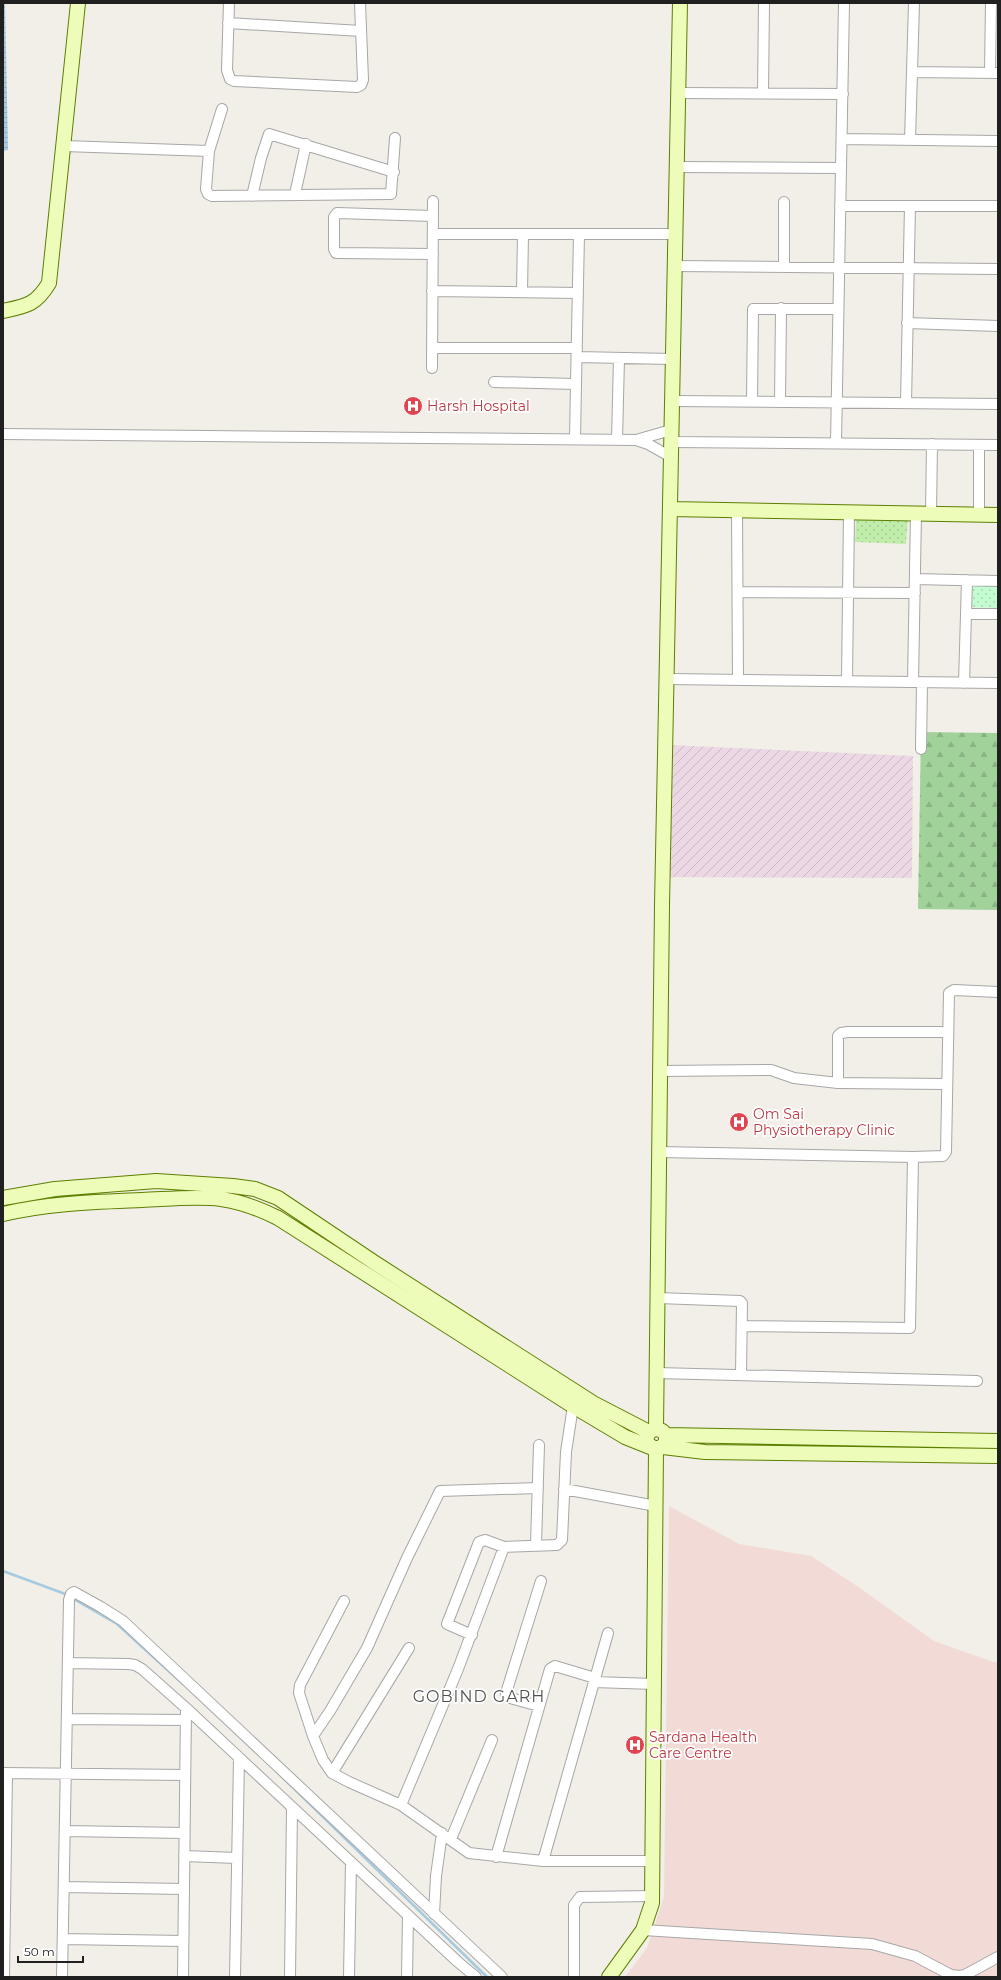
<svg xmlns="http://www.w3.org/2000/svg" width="1001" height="1980" font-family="Montserrat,sans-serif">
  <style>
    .commercial { fill: #f2dbd6 }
    .industrial { fill: url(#industrial-furrows) }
    .grass { fill: url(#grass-dots) }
    .forest { fill: url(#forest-firs) }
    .park { fill: url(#park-dots) }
    .water { fill: url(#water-rules) }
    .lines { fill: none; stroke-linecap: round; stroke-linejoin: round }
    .stream { stroke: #a6cae0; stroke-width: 2.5 }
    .street-casing { stroke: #a7a7a7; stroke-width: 12 }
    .secondary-casing { stroke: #5d7f00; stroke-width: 16 }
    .street { stroke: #fff; stroke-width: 10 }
    .secondary { stroke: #eefcba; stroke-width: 14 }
    .labels { text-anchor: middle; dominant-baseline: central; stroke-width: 3.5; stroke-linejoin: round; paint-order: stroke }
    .health-label { font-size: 14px; fill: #be3a42; stroke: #fff; text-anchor: start }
    .quarter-label { font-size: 16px; letter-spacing: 1px; fill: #535353; stroke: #fff }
  </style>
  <defs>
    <pattern id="industrial-furrows" width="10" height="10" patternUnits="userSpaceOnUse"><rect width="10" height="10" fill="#ebd8e4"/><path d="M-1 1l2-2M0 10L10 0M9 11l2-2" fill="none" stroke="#c9b9c3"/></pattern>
    <pattern id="grass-dots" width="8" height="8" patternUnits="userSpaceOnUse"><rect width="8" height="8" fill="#c1edab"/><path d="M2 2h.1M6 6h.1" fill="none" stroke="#a6cb93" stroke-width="1.8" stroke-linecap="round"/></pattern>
    <pattern id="forest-firs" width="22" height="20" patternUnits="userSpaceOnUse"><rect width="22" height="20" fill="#a1d29a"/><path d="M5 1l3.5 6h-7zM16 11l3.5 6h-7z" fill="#8ab484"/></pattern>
    <pattern id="park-dots" width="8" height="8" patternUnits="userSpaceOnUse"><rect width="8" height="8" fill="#c3fcd1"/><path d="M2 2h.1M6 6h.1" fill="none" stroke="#a7d8b3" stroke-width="1.8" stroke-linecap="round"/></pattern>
    <pattern id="water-rules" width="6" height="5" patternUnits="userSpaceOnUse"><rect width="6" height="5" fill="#a6cae0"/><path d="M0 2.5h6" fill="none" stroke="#8fadc0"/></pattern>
  </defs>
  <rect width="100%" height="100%" fill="#f1efe7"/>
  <!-- commercial -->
  <path class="commercial" d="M 669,1506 L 739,1544 L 811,1556 L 857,1586 L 934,1641 L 993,1662 L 998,1662 L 998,1977 L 625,1977 L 647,1948 L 664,1897 Z"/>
  <!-- industrial -->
  <path class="industrial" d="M 670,745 L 913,756 L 912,878 L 664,877 Z"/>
  <!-- grass -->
  <path class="grass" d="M 856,520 L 908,520 L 906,544 L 855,542 Z"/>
  <!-- forest -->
  <path class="forest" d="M 921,732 L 998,733 L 998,910 L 918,909 Z"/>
  <!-- park -->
  <path class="park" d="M 971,585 L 998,586 L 998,608 L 971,607 Z"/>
  <!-- water -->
  <path class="water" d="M 3,3 L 5,3 L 8,150 L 3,151 Z"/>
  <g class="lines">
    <!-- stream -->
    <path class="stream" d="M 3,1571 L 68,1595
      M 72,1598 L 117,1624 L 183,1684
      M 277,1772 L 487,1977"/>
    <defs>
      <path id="street" d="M 229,3 L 227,70 L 230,79 L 234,81 L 357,87 L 361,85 L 363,80 L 360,3
        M 228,23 L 361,31
        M 912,72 L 998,73
        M 990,73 L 991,3
        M 678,93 L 843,94
        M 763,93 L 764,3
        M 222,109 L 209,151 L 206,189 L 208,194 L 212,196 L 391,194 L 395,138
        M 842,139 L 998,141
        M 910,140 L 914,3
        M 64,146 L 209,151
        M 676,167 L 841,168
        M 295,194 L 306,144
        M 252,196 L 261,158 L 269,134 L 394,172
        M 784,202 L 784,267
        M 840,206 L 998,206
        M 433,234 L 674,234
        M 433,254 L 339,253 L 336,253 L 334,249 L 334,217 L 337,213 L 433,216
        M 674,266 L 998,269
        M 432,291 L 578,293
        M 522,292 L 523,234
        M 907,323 L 998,326
        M 432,348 L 577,348
        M 577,357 L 672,359
        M 432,368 L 433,201
        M 494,382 L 576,384 L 579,234
        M 672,401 L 998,404
        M 752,401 L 753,309 L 838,309
        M 780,401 L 781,308
        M 906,403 L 910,206
        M 3,434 L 636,440 L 671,430
        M 575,439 L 576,384
        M 617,440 L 619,358
        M 636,440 L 648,444 L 671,457
        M 671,442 L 998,445
        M 836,443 L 844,3
        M 737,510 L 738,680
        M 931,514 L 932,444
        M 979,514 L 979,445
        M 915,579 L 998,581
        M 738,592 L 915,593
        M 966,614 L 998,614
        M 668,679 L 998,683
        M 847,681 L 849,512
        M 913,682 L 916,513
        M 964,683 L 967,580
        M 921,749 L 922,682
        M 660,1071 L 771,1070 L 794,1078 L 838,1083
        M 946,1084 L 838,1083 L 838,1036 L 841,1033 L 848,1032 L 947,1032
        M 659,1152 L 913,1157 L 943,1156 L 946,1152 L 949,993 L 954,990 L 998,992
        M 658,1298 L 740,1301 L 742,1303 L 741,1375
        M 742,1326 L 910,1328 L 913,1157
        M 657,1373 L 977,1381
        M 564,1489 L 656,1506
        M 536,1545 L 539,1445
        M 344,1601 L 300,1685 L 299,1693 L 313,1736 L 323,1760 L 332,1773 L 349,1782 L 401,1805 L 469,1853 L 543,1861 L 653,1861
        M 472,1635 L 447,1624 L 479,1542 L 485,1540 L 504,1547 L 557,1545 L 562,1540 L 566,1452 L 573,1406
        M 68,1663 L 128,1664 L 135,1665 L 142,1669 L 186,1708 L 458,1962 L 476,1977
        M 594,1682 L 654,1684
        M 539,1706 L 510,1698 L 506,1693 L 541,1581
        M 67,1719 L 186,1720
        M 313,1736 L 330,1711 L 367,1648 L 407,1558 L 440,1491 L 538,1488
        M 3,1773 L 185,1775
        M 332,1773 L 409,1648
        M 401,1805 L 458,1669 L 504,1547
        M 65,1831 L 184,1833
        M 451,1839 L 492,1740
        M 184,1856 L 237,1858
        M 496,1857 L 550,1669 L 555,1666 L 595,1678
        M 543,1861 L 608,1633
        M 64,1887 L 184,1889
        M 434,1914 L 436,1876 L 442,1833
        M 643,1930 L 872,1944 L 915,1956 L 951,1975 L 959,1976 L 965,1975 L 998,1957
        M 63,1939 L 183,1941
        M 4,1977 L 7,1773
        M 62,1977 L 69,1600 L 71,1594 L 74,1592 L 101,1607 L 123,1621 L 502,1977
        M 183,1977 L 186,1708
        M 235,1977 L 239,1759
        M 290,1977 L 292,1807
        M 349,1977 L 351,1862
        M 407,1977 L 408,1916
        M 574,1977 L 574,1905 L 580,1897 L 653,1896"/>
      <path id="secondary" d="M 3,311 C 26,306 36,305 49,283 L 78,3
        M 670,509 L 998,515
        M 3,1198 L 55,1189 L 156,1181 L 233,1186 L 255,1189 L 278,1198 L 375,1263 L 593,1403 L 649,1432
        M 3,1214 C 48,1203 95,1202 142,1200 C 168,1199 195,1196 221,1199 C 242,1202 260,1209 278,1218 L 573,1406 L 625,1437 L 650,1447
        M 656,1429 L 662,905 L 680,3
        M 666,1435 L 666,1443 L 660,1448 L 653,1448 L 647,1443 C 644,1430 659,1424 666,1435 L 998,1441
        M 663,1447 L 705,1452 L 998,1456
        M 609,1977 L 643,1930 L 652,1903 L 656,1449"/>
    </defs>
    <!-- street casing -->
    <use href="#street" class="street-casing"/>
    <!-- secondary casing -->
    <use href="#secondary" class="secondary-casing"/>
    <!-- street -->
    <use href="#street" class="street"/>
    <!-- secondary -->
    <use href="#secondary" class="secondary"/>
  </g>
  <!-- icons -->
  <defs>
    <symbol id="hospital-disc" viewBox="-11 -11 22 22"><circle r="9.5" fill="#e0444e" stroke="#fff"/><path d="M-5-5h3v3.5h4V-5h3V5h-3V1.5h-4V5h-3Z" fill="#fff"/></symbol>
  </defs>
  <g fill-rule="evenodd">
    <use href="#hospital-disc" x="402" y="395" width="22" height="22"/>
    <use href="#hospital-disc" x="728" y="1111" width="22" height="22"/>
    <use href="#hospital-disc" x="624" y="1734" width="22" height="22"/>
  </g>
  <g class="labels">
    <!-- health labels -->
    <g class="health-label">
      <text x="427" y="406">Harsh Hospital</text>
      <text x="753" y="1114">Om Sai<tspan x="753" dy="16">Physiotherapy Clinic</tspan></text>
      <text x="649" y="1737">Sardana Health<tspan x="649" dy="16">Care Centre</tspan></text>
    </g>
    <!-- quarter labels -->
    <g class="quarter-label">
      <text x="479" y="1696">GOBIND GARH</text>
    </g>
  </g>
  <!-- border -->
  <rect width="1001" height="1980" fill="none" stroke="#202020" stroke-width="8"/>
  <!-- scale -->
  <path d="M18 1956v6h65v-6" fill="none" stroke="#202020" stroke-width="2"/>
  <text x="24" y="1956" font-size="12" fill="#202020" stroke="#ffffff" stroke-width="3" paint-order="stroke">50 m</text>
</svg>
